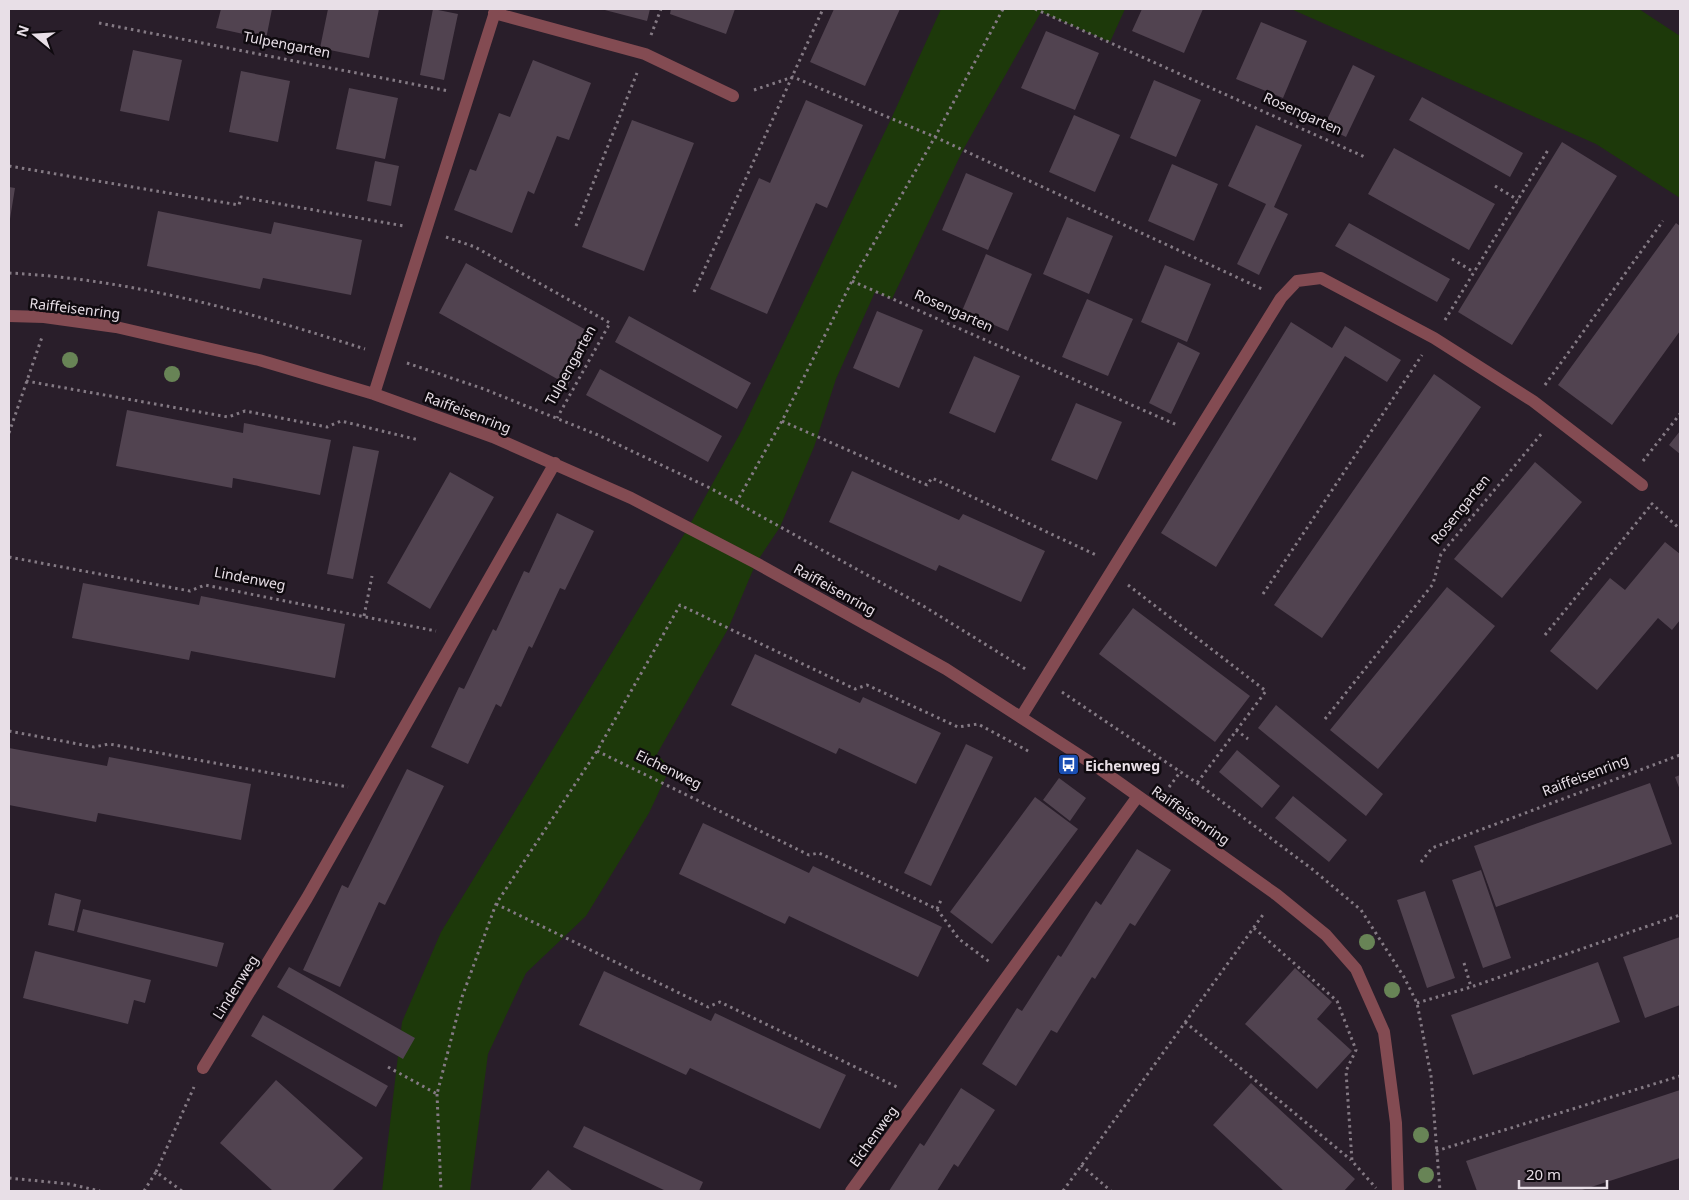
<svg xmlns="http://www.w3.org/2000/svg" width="1689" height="1200" font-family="'Noto Sans',sans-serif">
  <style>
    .green { fill: #1d390a }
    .building { fill: #514350 }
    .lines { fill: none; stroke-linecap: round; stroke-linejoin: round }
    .path { stroke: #847a84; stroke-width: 3; stroke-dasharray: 2.5 4; stroke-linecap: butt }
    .minor { stroke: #834b52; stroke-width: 12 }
    .tree { fill: #688456 }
    .labels { text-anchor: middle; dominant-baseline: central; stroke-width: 5; stroke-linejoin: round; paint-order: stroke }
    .street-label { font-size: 14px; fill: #e8dfe7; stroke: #0f0a0f }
    .poi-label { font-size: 14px; font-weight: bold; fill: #e8dfe7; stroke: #0f0a0f; text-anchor: start }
  </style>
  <rect width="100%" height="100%" fill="#291e2a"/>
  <!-- green -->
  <path class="green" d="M 941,9 L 1125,9 L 1110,42 L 1041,12 L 963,150 L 892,299 L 875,292 L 836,379 L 814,447 L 780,527 L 756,563 L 728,629 L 657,754 L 670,768 L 649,813 L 586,916 L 526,973 L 488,1054 L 470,1191 L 382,1191 L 402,1022 L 441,932 L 688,528 L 742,430 L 891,119 Z
    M 1291,9 L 1639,9 L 1680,36 L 1680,198 L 1596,144 Z"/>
  <!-- building -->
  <path class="building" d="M 221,9 L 272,9 L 266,39 L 216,28 Z
    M 328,9 L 379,9 L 369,58 L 320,48 Z
    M 433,9 L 458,14 L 444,80 L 420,75 Z
    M 601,9 L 650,9 L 647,21 Z
    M 671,9 L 735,9 L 726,34 L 670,14 Z
    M 834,9 L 900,9 L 865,86 L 810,62 Z
    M 1142,9 L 1203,9 L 1184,53 L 1132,31 Z
    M 1261,22 L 1307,41 L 1283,98 L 1236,79 Z
    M 1046,31 L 1099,53 L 1075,110 L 1021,88 Z
    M 133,50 L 182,60 L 169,121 L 120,111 Z
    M 533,60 L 591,83 L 569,140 L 557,136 L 534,194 L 528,191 L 512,233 L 454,210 L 470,169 L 476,171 L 499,113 L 510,117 Z
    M 1353,65 L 1375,76 L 1346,137 L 1324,126 Z
    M 241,71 L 290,81 L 278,142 L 229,132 Z
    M 1154,80 L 1201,100 L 1176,157 L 1130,138 Z
    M 349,88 L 398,98 L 385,159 L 336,149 Z
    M 1422,97 L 1523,153 L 1510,177 L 1409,120 Z
    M 806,100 L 863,125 L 827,208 L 816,203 L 767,314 L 710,289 L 759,178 L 770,183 Z
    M 1074,115 L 1120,135 L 1095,192 L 1049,172 Z
    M 632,120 L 694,143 L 644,271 L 582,247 Z
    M 1256,125 L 1302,145 L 1274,207 L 1288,214 L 1259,275 L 1237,264 L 1266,204 L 1228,186 Z
    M 1562,142 L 1617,176 L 1512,345 L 1458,312 Z
    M 1394,148 L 1495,204 L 1469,250 L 1368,194 Z
    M 375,161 L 399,166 L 391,206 L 367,201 Z
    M 1172,164 L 1218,184 L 1194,241 L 1148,221 Z
    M 966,173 L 1013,193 L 988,250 L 942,230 Z
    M 9,187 L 15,188 L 10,219 L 9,218 Z
    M 158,211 L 271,234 L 274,222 L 362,240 L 351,295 L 263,278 L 260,289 L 147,266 Z
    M 1067,217 L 1113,236 L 1089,294 L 1043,274 Z
    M 1349,223 L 1450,279 L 1437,302 L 1335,246 Z
    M 1676,223 L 1680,226 L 1680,331 L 1612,425 L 1558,385 Z
    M 986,254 L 1032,274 L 1008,331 L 962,311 Z
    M 466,263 L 595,335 L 568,385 L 439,313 Z
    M 1165,265 L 1211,284 L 1187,342 L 1141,322 Z
    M 1087,299 L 1133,319 L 1108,376 L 1062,357 Z
    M 877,311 L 923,330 L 899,388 L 853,368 Z
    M 629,316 L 751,383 L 737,409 L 615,342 Z
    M 1291,322 L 1332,348 L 1345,326 L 1401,360 L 1387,382 L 1345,356 L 1216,567 L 1161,533 Z
    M 1178,342 L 1200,353 L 1171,414 L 1149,403 Z
    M 974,356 L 1020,376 L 995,433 L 949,413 Z
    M 600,369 L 722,436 L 708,462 L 586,395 Z
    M 1434,374 L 1481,407 L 1322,638 L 1274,605 Z
    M 1076,403 L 1122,422 L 1097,480 L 1051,460 Z
    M 127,410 L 243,433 L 244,423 L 331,440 L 320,495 L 233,478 L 232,488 L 116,466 Z
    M 1680,431 L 1680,454 L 1669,445 Z
    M 353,446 L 379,451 L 353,579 L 327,574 Z
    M 1535,462 L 1582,502 L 1502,598 L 1454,559 Z
    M 852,471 L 959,520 L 963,514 L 1045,551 L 1021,602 L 939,565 L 936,571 L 829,522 Z
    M 450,472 L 494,497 L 430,609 L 387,583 Z
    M 557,513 L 594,531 L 565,590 L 560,588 L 532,648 L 529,646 L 501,707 L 496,704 L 468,764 L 431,747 L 459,687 L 464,689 L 493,629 L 496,631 L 524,571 L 529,573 Z
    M 1665,542 L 1680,554 L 1680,620 L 1672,630 L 1658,618 L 1597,690 L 1550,651 L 1610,578 L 1625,590 Z
    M 83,583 L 199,605 L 201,596 L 345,624 L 335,678 L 191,651 L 189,660 L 72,638 Z
    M 1447,587 L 1495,626 L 1378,769 L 1330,730 Z
    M 1133,608 L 1250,696 L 1215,742 L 1099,654 Z
    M 755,654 L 860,703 L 863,697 L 941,733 L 916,784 L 839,748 L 836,754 L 731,705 Z
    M 1276,705 L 1383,794 L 1366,816 L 1258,728 Z
    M 966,744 L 993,757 L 931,886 L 904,873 Z
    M 9,748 L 107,766 L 109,757 L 251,784 L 241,840 L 98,813 L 96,822 L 9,805 Z
    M 1237,750 L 1280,786 L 1262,808 L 1219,772 Z
    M 407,769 L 444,786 L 385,905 L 379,902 L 340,987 L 303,970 L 342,885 L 348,888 Z
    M 1680,775 L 1680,790 L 1675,777 Z
    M 1059,778 L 1086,798 L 1070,821 L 1043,800 Z
    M 1650,783 L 1672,844 L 1496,907 L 1474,846 Z
    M 1293,796 L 1347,840 L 1329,862 L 1275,818 Z
    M 1035,797 L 1078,829 L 992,944 L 950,912 Z
    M 703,823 L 809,873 L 813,866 L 942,927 L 918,977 L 789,916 L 785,924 L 679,874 Z
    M 1137,849 L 1171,870 L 1135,926 L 1130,923 L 1095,979 L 1092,977 L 1057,1033 L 1051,1030 L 1016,1086 L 982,1064 L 1017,1008 L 1022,1011 L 1058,955 L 1061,957 L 1096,901 L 1101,905 Z
    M 1481,870 L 1511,958 L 1483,968 L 1452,880 Z
    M 1425,891 L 1455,978 L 1427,988 L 1397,900 Z
    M 55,893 L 81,900 L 74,931 L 48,925 Z
    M 83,909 L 224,943 L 217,967 L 77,932 Z
    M 1680,937 L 1680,1005 L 1645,1018 L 1623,957 Z
    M 35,951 L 151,980 L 145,1003 L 134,1000 L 128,1024 L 23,998 Z
    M 1598,962 L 1620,1022 L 1473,1075 L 1451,1015 Z
    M 289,967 L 415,1038 L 403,1059 L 277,987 Z
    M 1295,968 L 1332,1002 L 1317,1019 L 1352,1051 L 1317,1089 L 1245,1024 Z
    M 604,971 L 711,1021 L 715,1013 L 846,1075 L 820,1129 L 690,1068 L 686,1075 L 579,1025 Z
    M 263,1015 L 388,1086 L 376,1107 L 251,1036 Z
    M 276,1080 L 363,1158 L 332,1191 L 273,1191 L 220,1143 Z
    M 1251,1083 L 1355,1179 L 1344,1191 L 1284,1191 L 1213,1125 Z
    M 961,1088 L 995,1110 L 958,1167 L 954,1164 L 937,1191 L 889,1191 L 920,1143 L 924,1146 Z
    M 1680,1090 L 1680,1158 L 1579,1191 L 1477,1191 L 1466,1161 Z
    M 584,1126 L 703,1182 L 699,1191 L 666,1191 L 573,1147 Z
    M 548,1170 L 557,1178 L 573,1191 L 530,1191 Z"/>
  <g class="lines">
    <!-- path -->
    <path class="path" d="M 1035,9 L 1367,158
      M 99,23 L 449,91
      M 651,35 L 661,9
      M 754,90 L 793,77 L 935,137 L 1262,289
      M 9,166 L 239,205 L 241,197 L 404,226
      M 1495,186 L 1518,200
      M 576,226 L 637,73
      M 446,237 L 475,247 L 610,323 L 557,418
      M 1452,259 L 1474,272
      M 9,273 C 130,279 250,312 365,349
      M 852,281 L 1177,425
      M 694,292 L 823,9
      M 1445,320 L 1548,150
      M 407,363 L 484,389 L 598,435 L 710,488 L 925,607 L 1027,670
      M 26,381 L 228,417 L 245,411 L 327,427 L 341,421 L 419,440
      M 1545,385 L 1663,221
      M 782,421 L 927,485 L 932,478 L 1096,555
      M 9,433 L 42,337
      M 1643,461 L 1680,414
      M 736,503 L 782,421 L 852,281 L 935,137 L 1003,9
      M 1651,503 L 1680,529
      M 9,557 L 190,591 L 205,585 L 436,631
      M 1128,585 L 1266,691 L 1197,783
      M 1263,594 L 1422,355
      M 364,616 L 372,576
      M 1545,635 L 1651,505
      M 1062,692 L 1197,783 L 1312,869 L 1361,910 L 1404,977 L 1417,1003 L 1431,1076 L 1440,1191
      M 1325,719 L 1433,584 L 1441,554 L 1542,433
      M 1236,730 L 1248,739
      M 9,731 L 94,747 L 109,744 L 348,787
      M 597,751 L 809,855 L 819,853 L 937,909 L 959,939 L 991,963
      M 1169,787 L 1181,771
      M 1421,862 L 1432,848 L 1680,755
      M 496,904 L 708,1007 L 720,1002 L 899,1088
      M 937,909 L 941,900
      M 1254,928 L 1337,1001 L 1356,1050 L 1346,1071 L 1352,1161 L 1376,1188
      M 1464,963 L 1471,987
      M 1417,1003 L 1471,987 L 1680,915
      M 1185,1022 L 1351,1160
      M 388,1067 L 437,1094 L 462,997 L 496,904 L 597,751 L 680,605 L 855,689 L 867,685 L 958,727 L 978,724 L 1030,752
      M 437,1094 L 441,1191
      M 1436,1151 L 1680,1076
      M 1081,1165 L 1111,1191
      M 156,1172 L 194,1087
      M 9,1178 L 69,1184 L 100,1191
      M 144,1191 L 156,1172 L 182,1191
      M 1063,1191 L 1265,912"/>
    <!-- minor -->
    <path class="minor" d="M 494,13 L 645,54 L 733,96
      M 9,316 L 44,317 L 116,327 L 259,360 L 374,394 L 493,437 L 631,498 L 756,563 L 946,669 L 1093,764 L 1277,895 L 1326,935 L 1356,969 L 1384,1032 L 1396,1123 L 1398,1191
      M 374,394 L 496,9
      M 1021,717 L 1281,298 L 1297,281 L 1321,278 L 1434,338 L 1533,401 L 1642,485
      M 203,1068 L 307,898 L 555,463
      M 851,1191 L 1138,796"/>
  </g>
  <!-- trees -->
  <g class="tree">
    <circle cx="70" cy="360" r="8"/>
    <circle cx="172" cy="374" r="8"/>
    <circle cx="1367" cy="942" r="8"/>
    <circle cx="1392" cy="990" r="8"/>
    <circle cx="1421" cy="1135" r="8"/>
    <circle cx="1426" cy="1175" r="8"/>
  </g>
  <!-- icons -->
  <defs>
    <symbol id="bus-square" viewBox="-11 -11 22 22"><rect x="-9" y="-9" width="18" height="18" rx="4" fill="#1a4fb4" stroke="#0f0a0f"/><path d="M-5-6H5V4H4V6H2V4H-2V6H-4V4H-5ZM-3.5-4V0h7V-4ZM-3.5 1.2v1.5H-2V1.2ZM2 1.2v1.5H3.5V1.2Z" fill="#fff"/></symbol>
  </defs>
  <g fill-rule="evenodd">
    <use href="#bus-square" x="1056" y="752" width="25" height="25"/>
  </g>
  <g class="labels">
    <!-- street labels -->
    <g class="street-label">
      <text transform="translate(287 44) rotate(11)">Tulpengarten</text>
      <text transform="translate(1303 113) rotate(24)">Rosengarten</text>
      <text transform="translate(75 308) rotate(7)">Raiffeisenring</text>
      <text transform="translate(954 310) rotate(24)">Rosengarten</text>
      <text transform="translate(570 365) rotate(-61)">Tulpengarten</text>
      <text transform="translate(468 412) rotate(21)">Raiffeisenring</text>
      <text transform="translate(1460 509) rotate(-51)">Rosengarten</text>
      <text transform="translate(250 578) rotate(11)">Lindenweg</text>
      <text transform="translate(835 589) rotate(29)">Raiffeisenring</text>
      <text transform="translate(669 769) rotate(26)">Eichenweg</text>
      <text transform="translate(1585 775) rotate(-21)">Raiffeisenring</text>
      <text transform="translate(1191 815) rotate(35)">Raiffeisenring</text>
      <text transform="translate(235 987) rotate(-58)">Lindenweg</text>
      <text transform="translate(873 1136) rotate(-54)">Eichenweg</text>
    </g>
    <!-- poi labels -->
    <g class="poi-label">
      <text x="1085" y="765">Eichenweg</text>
    </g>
  </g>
  <!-- border -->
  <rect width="1689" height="1200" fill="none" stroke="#e8dfe7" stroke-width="20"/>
  <!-- north arrow -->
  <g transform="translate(35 35) rotate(288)" stroke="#0f0a0f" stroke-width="4" paint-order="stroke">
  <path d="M0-4L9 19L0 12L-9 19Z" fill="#e8dfe7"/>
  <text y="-8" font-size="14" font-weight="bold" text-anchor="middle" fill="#e8dfe7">N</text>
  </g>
  <!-- scale -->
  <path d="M1519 1180v8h88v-8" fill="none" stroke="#e8dfe7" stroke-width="2.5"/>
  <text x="1526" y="1180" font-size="15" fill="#e8dfe7" stroke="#0f0a0f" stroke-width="4" paint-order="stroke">20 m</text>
</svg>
